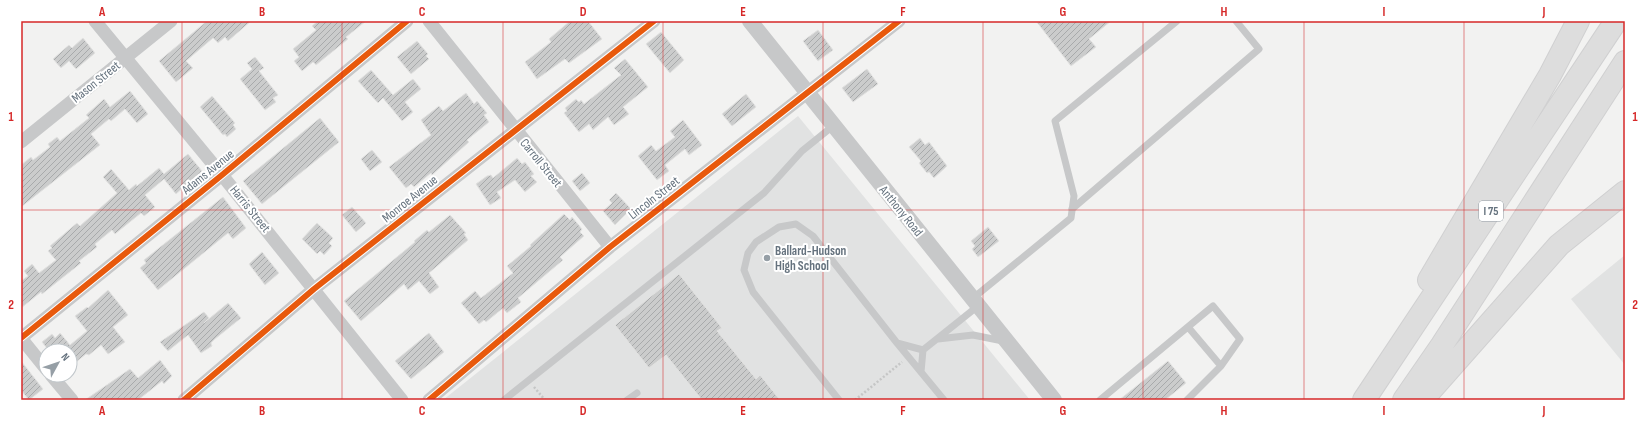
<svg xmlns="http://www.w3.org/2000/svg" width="1646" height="421" font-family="'Sofia Sans Condensed',sans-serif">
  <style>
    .built { fill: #e1e2e2 }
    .building { fill: url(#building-hatch); stroke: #e2e2e1 }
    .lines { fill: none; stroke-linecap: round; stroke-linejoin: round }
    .motorway-casing { stroke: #d0d0d1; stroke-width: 24 }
    .path { stroke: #c5c6c6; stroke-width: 2.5; stroke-dasharray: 2 2; stroke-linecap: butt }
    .service { stroke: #c7c8c9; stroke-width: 7 }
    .minor { stroke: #c7c8c9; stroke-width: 13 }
    .tertiary { stroke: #c7c8c9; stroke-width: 16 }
    .motorway { stroke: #ddd; stroke-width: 22 }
    .cycleway-casing { stroke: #fff; stroke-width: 8 }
    .cycleway { stroke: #e8590c; stroke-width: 6 }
    .grid { fill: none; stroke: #d62828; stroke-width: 1; stroke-opacity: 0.55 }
    .poi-dot { fill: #969fa6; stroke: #fff; stroke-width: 1.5 }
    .labels { text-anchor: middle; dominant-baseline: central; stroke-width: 4; stroke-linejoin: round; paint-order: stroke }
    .shield { fill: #fff; stroke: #939ca5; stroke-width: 1 }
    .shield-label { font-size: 12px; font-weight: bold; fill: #65727e }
    .street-label { font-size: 13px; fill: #65727e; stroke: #fff }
    .poi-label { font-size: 13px; font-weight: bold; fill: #65727e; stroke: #fff; text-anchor: start }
    .neatline { fill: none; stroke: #d62828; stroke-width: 1.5 }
    .grid-label { font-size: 13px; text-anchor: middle; font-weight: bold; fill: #d62828 }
  </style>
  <defs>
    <pattern id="building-hatch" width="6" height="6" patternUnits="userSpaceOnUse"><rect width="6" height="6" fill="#cbcccc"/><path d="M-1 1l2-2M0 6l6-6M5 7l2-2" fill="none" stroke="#a8aaab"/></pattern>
  </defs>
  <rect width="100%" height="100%" fill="#f2f2f1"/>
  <!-- built -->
  <path class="built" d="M 798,116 L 1030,400 L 443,400 Z
    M 1625,255 L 1625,365 L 1571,299 Z"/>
  <!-- building -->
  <path class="building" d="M 207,21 L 251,21 L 228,41 L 225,37 L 218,43 L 213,38 L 186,61 L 193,68 L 176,82 L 159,61 Z
    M 318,21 L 366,21 L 346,37 L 348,39 L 316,65 L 313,62 L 302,71 L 294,61 L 299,57 L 293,49 L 316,30 L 312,26 Z
    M 570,21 L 588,21 L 602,39 L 569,63 L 565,59 L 537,79 L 525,62 L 551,42 L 549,39 Z
    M 1036,21 L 1111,21 L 1089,39 L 1096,47 L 1071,66 Z
    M 818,30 L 833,50 L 818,61 L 803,41 Z
    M 661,32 L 684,60 L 670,73 L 646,44 Z
    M 83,38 L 95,53 L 76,69 L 69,61 L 61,68 L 53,59 L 69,45 L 72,48 Z
    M 417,41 L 428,54 L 426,56 L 429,59 L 411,74 L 397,57 Z
    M 255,57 L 264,68 L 259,71 L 278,95 L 273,98 L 276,102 L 265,110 L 240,79 L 252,69 L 247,63 Z
    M 625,59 L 648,87 L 623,107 L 629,114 L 614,125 L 608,117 L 593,130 L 589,124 L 579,132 L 564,113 L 567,111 L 565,108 L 576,99 L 579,102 L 581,100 L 584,104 L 621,75 L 614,68 Z
    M 867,69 L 878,84 L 853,102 L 842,88 Z
    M 371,70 L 393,95 L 413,79 L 421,89 L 405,102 L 413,112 L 402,121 L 383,98 L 378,103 L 358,81 Z
    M 130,91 L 148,114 L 137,123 L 125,109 L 111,121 L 109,119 L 91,134 L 100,145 L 21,207 L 21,165 L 31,157 L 33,160 L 50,147 L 48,144 L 57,137 L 60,141 L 89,118 L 86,115 L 104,99 L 110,107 Z
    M 466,93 L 474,104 L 477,101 L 487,113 L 484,115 L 489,122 L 467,140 L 469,142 L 432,175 L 431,173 L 414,187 L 411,184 L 406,188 L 389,167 L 431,135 L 421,120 L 439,106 L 443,111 Z
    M 746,94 L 756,107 L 732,126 L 722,114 Z
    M 212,96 L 235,123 L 233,125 L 236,129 L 227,137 L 225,134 L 223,135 L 200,107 Z
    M 320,118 L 339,142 L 262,204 L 243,181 Z
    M 683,120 L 702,145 L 689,155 L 685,149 L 665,165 L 669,171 L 657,180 L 638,156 L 651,145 L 656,151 L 675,137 L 670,131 Z
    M 920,138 L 925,145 L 929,142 L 947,166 L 934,178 L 929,172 L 927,173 L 919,163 L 921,161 L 909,147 Z
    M 372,150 L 382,162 L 370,171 L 361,159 Z
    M 188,154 L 202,171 L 176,194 L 164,179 L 145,195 L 155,207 L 144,216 L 141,213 L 115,234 L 112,230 L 95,244 L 97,247 L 79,261 L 81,263 L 42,294 L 41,292 L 21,308 L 21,281 L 28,276 L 24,271 L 32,264 L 39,273 L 56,260 L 48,251 L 52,248 L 50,246 L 77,223 L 80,226 L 117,193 L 103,177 L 111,169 L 129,190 L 136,184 L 137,186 L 159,168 L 164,174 Z
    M 517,158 L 522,164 L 525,162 L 534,174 L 531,176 L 537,182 L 525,192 L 515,180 L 497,192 L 501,198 L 490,205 L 476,184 L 487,176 L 491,175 L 493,178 Z
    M 582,173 L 590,183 L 580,191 L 572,181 Z
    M 616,193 L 631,209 L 615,225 L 603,211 L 612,203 L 609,200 Z
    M 223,197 L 246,228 L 233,239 L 228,233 L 158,290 L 140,268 L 146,263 L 144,260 Z
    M 352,207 L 366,223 L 356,232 L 342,215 Z
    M 564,214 L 570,220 L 572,217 L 582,229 L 580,232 L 584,236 L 560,257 L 563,260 L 518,298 L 521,302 L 507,313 L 503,308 L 486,322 L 484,320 L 479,324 L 461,303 L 475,291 L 481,298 L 513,273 L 507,266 L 531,246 L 530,245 Z
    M 450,215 L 466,233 L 464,234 L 468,240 L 429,273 L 439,287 L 430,294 L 419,281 L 408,290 L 404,284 L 361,321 L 344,301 L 415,242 L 414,241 L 427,230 L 429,232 Z
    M 317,223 L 333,238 L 329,243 L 332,246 L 324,255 L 320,251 L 317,254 L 302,239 Z
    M 988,227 L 999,241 L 978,257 L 972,249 L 975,246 L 971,241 Z
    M 262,252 L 279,273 L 265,285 L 249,264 Z
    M 679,274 L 722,328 L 717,331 L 756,379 L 760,375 L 780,400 L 702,400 L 666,355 L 649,368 L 615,325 Z
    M 108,290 L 128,315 L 113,327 L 125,342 L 108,354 L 101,345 L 89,355 L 86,354 L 70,367 L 70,351 L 49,351 L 42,342 L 52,334 L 55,338 L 60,333 L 70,345 L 87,331 L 75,316 L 87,307 L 88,308 Z
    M 228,303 L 241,318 L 215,339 L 211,343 L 212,346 L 201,353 L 188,335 L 168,351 L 160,342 L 204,312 L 209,318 L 204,323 Z
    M 429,333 L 444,352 L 411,379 L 395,361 Z
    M 160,360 L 172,376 L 164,384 L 162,381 L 138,400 L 85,400 L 130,369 L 138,378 Z
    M 21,361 L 43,389 L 29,400 L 21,390 Z
    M 1168,361 L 1186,383 L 1165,400 L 1119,400 Z"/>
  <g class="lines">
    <defs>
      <path id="motorway" d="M 1429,280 L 1550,75 L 1578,21
        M 1364,400 L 1616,21
        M 1404,400 L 1442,345 L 1625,62
        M 1422,400 L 1559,245 L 1625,192"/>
    </defs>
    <!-- motorway casing -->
    <use href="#motorway" class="motorway-casing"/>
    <!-- path -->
    <path class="path" d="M 534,387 L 545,400
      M 855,400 L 902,362"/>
    <!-- service -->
    <path class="service" d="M 1072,209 L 1259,49 L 1236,21
      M 972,299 L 1071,218 L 1074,196 L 1055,121 L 1177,21
      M 1188,327 L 1221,366
      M 938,339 L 973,335 L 1003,341
      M 897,343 L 944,400
      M 921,372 L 923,350 L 978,306
      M 504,400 L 764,193 L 802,151 L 833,126
      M 627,400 L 637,393
      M 839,400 L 753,292 L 744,270 L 748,253 L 756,242 L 779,227 L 796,224 L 813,236 L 897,343 L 923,350
      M 1100,400 L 1213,306 L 1240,339 L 1221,366 L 1187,400"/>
    <!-- minor -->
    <path class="minor" d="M 95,21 L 222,175 L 402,400
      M 429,21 L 610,247
      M 21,142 L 171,21
      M 21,338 L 222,175 L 407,21
      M 21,338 L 46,369
      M 51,375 L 72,400
      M 184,400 L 314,289 L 654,21
      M 429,400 L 610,247 L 899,21"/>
    <!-- tertiary -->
    <path class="tertiary" d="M 750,21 L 1054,400"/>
    <!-- motorway -->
    <use href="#motorway" class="motorway"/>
    <defs>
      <path id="cycleway" d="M 21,338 L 222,175 L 407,21
        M 184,400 L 314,289 L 654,21
        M 429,400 L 610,247 L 899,21"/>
    </defs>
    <!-- cycleway casing -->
    <use href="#cycleway" class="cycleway-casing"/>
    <!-- cycleway -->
    <use href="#cycleway" class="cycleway"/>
  </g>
  <!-- grid -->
  <path class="grid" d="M 182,21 L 182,400M 342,21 L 342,400M 503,21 L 503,400M 663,21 L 663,400M 823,21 L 823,400M 983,21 L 983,400M 1143,21 L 1143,400M 1304,21 L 1304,400M 1464,21 L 1464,400M 21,210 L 1625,210"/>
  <!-- markers -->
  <circle class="poi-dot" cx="767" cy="258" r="4"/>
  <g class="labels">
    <!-- shield labels -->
    <rect class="shield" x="1479" y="201" width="24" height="20" rx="3"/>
    <g class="shield-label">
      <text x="1491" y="211">I 75</text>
    </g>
    <!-- street labels -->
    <g class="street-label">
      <text transform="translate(96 82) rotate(-39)">Mason Street</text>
      <text transform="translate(541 163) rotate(51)">Carroll Street</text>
      <text transform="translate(208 172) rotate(-39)">Adams Avenue</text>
      <text transform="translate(654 198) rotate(-38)">Lincoln Street</text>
      <text transform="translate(410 199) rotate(-39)">Monroe Avenue</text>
      <text transform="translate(250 209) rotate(51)">Harris Street</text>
      <text transform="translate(901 211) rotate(51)">Anthony Road</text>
    </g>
    <!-- poi labels -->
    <g class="poi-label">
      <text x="775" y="251">Ballard-Hudson<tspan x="775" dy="15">High School</tspan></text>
    </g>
  </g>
  <!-- border -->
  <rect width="1646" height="421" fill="none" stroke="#ffffff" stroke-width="44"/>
  <!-- north arrow -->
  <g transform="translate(58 363) rotate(50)"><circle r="19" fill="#ffffff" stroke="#c1c7cb"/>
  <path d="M0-3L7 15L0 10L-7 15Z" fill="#969fa6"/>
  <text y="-6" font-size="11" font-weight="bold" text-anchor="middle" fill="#65727e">N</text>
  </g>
  <rect x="22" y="22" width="1602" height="377" class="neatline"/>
  <g class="grid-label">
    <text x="102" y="16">A</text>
    <text x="262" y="16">B</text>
    <text x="422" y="16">C</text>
    <text x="583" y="16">D</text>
    <text x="743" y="16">E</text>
    <text x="903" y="16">F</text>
    <text x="1063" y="16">G</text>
    <text x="1224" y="16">H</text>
    <text x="1384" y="16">I</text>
    <text x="1544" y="16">J</text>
    <text x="11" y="121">1</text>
    <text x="1635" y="121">1</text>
    <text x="11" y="309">2</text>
    <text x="1635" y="309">2</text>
    <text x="102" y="415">A</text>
    <text x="262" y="415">B</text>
    <text x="422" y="415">C</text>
    <text x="583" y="415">D</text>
    <text x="743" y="415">E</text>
    <text x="903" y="415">F</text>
    <text x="1063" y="415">G</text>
    <text x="1224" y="415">H</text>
    <text x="1384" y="415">I</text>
    <text x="1544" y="415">J</text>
  </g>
</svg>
